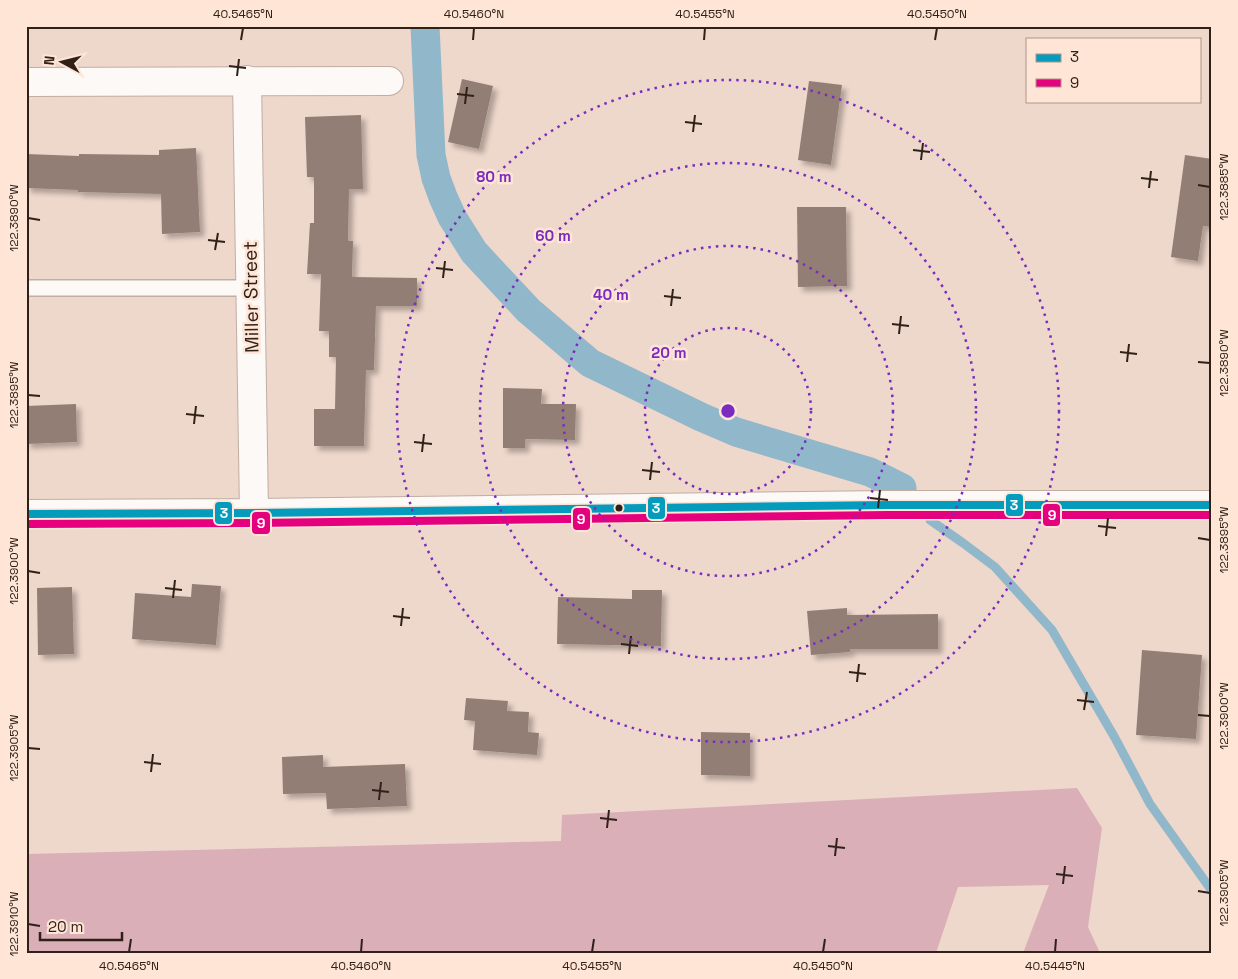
<svg xmlns="http://www.w3.org/2000/svg" width="1238" height="979" font-family="'Space Grotesk',sans-serif">
  <style>
    .forest { fill: #daafb8 }
    .lines { fill: none; stroke-linecap: round; stroke-linejoin: round }
    .stream { stroke: #91b7ca; stroke-width: 9 }
    .canal { stroke: #91b7ca; stroke-width: 29 }
    .building { fill: #937e76; filter: url(#shadow) }
    .service-casing { stroke: #c0aea4; stroke-width: 18 }
    .minor-casing { stroke: #c0aea4; stroke-width: 30 }
    .service { stroke: #fcf9f7; stroke-width: 15 }
    .minor { stroke: #fcf9f7; stroke-width: 28 }
    .bus-1-casing { stroke: #fee5d6; stroke-width: 11 }
    .bus-2-casing { stroke: #fee5d6; stroke-width: 11 }
    .bus-1 { stroke: #059bbc; stroke-width: 8 }
    .bus-2 { stroke: #e5007d; stroke-width: 8 }
    .ticks { fill: none; stroke: #302118; stroke-width: 2 }
    .ring { fill: none; stroke: #7b2cbf; stroke-width: 2.5; stroke-dasharray: 2.5 5 }
    .bus-dot { fill: #302118; stroke: #fee5d6; stroke-width: 2 }
    .labels { text-anchor: middle; dominant-baseline: central; stroke-width: 5; stroke-linejoin: round; paint-order: stroke }
    .street-label { font-size: 19px; fill: #302118; stroke: #fee5d6 }
    .centre { fill: #7b2cbf; stroke: #fee5d6; stroke-width: 2.5 }
    .ring-label { font-size: 15px; text-anchor: middle; font-weight: bold; fill: #7b2cbf; stroke: #fee5d6; stroke-width: 5; stroke-linejoin: round; paint-order: stroke }
    .line-badge { stroke: #fee5d6; stroke-width: 2 }
    .badge-label { font-size: 14px; text-anchor: middle; font-weight: bold; fill: #fff }
    .neatline { fill: none; stroke: #302118; stroke-width: 2 }
    .ticks-label { font-size: 12px; text-anchor: middle; fill: #302118 }
  </style>
  <defs>
    <filter id="shadow"><feDropShadow dx="4.5" dy="4.5" stdDeviation="2.5" flood-color="#0004"/></filter>
  </defs>
  <rect width="100%" height="100%" fill="#eed7cb"/>
  <!-- forest -->
  <path class="forest" d="M 1077,788 L 1102,828 L 1088,927 L 1100,953 L 1023,953 L 1049,885 L 958,887 L 936,953 L 26,953 L 26,854 L 561,841 L 562,815 Z"/>
  <g class="lines">
    <!-- stream -->
    <path class="stream" d="M 930,520 L 963,543 L 995,567 L 1052,630 L 1115,738 L 1150,804 L 1212,891"/>
    <!-- canal -->
    <path class="canal" d="M 425,26 L 431,155 L 436,178 L 443,197 L 452,217 L 474,252 L 528,310 L 590,363 L 701,417 L 736,432 L 870,472 L 902,488"/>
  </g>
  <!-- building -->
  <path class="building" d="M 462,79 L 493,86 L 479,149 L 448,142 Z
    M 809,81 L 842,85 L 831,165 L 798,160 Z
    M 361,115 L 363,189 L 349,189 L 348,241 L 353,241 L 352,277 L 417,278 L 417,306 L 376,306 L 374,370 L 366,370 L 364,446 L 314,446 L 314,409 L 335,409 L 336,357 L 329,357 L 329,331 L 319,331 L 321,274 L 307,274 L 310,223 L 314,223 L 314,177 L 307,177 L 305,117 Z
    M 196,148 L 200,232 L 162,234 L 161,194 L 78,192 L 78,190 L 26,188 L 26,154 L 79,156 L 79,154 L 159,155 L 159,150 Z
    M 1185,155 L 1212,159 L 1212,227 L 1203,226 L 1198,261 L 1171,257 Z
    M 797,207 L 846,207 L 847,286 L 798,287 Z
    M 503,388 L 542,389 L 541,404 L 576,404 L 575,440 L 525,439 L 525,448 L 503,448 Z
    M 76,404 L 77,442 L 26,444 L 26,406 Z
    M 192,584 L 221,586 L 216,645 L 132,639 L 135,593 L 191,597 Z
    M 72,587 L 74,654 L 38,655 L 37,588 Z
    M 632,590 L 662,590 L 661,646 L 557,644 L 558,597 L 632,599 Z
    M 847,608 L 847,615 L 938,614 L 938,649 L 850,649 L 850,652 L 811,655 L 807,611 Z
    M 1142,650 L 1202,655 L 1196,739 L 1136,735 Z
    M 466,698 L 508,701 L 507,711 L 529,712 L 528,732 L 539,733 L 537,755 L 473,750 L 475,721 L 464,720 Z
    M 701,732 L 750,733 L 750,776 L 701,775 Z
    M 323,755 L 323,767 L 405,764 L 407,806 L 327,809 L 326,793 L 283,794 L 282,757 Z"/>
  <g class="lines">
    <defs>
      <path id="service" d="M 26,288 L 251,288"/>
      <path id="minor" d="M 247,80 L 254,513
        M 26,82 L 389,81
        M 26,514 L 254,513 L 888,505 L 1212,505"/>
    </defs>
    <!-- service casing -->
    <use href="#service" class="service-casing"/>
    <!-- minor casing -->
    <use href="#minor" class="minor-casing"/>
    <!-- service -->
    <use href="#service" class="service"/>
    <!-- minor -->
    <use href="#minor" class="minor"/>
    <defs>
      <path id="bus-1" d="M 26,514 L 254,513 L 888,505 L 1212,505"/>
      <path id="bus-2" d="M 26,524 L 254,523 L 888,515 L 1212,515"/>
    </defs>
    <!-- bus-1 casing -->
    <use href="#bus-1" class="bus-1-casing"/>
    <!-- bus-2 casing -->
    <use href="#bus-2" class="bus-2-casing"/>
    <!-- bus-1 -->
    <use href="#bus-1" class="bus-1"/>
    <!-- bus-2 -->
    <use href="#bus-2" class="bus-2"/>
  </g>
  <!-- ticks -->
  <path class="ticks" d="M 241,40 L 243,28M 473,40 L 474,28M 704,40 L 705,28M 935,40 L 937,28M 229,66 L 246,68M 237,76 L 239,59M 457,94 L 474,96M 465,104 L 467,87M 685,122 L 702,124M 693,132 L 695,115M 913,150 L 930,152M 921,160 L 923,143M 1141,178 L 1158,180M 1198,185 L 1210,187M 1149,188 L 1151,171M 28,218 L 40,220M 208,240 L 225,242M 215,250 L 218,233M 436,268 L 453,270M 443,278 L 445,261M 664,296 L 681,298M 671,306 L 673,289M 892,324 L 909,326M 899,334 L 901,316M 1120,352 L 1137,354M 1127,362 L 1129,344M 1198,362 L 1210,363M 28,395 L 40,396M 186,414 L 204,416M 194,424 L 196,406M 414,442 L 432,444M 422,452 L 424,434M 642,470 L 660,472M 650,480 L 652,462M 870,498 L 888,500M 878,508 L 880,490M 1098,526 L 1116,528M 1106,536 L 1108,518M 1198,538 L 1210,540M 28,571 L 40,573M 165,588 L 182,590M 173,598 L 175,580M 393,616 L 410,618M 401,626 L 403,608M 621,644 L 638,646M 629,654 L 631,636M 849,672 L 866,674M 857,682 L 859,664M 1077,700 L 1094,702M 1084,710 L 1087,692M 1198,715 L 1210,716M 28,748 L 40,749M 144,762 L 161,764M 151,772 L 153,754M 372,790 L 389,792M 379,800 L 381,782M 600,818 L 617,820M 607,828 L 609,810M 828,846 L 845,848M 835,856 L 837,838M 1056,874 L 1073,876M 1063,884 L 1065,866M 1198,891 L 1210,893M 28,924 L 40,926M 129,952 L 131,939M 361,952 L 362,939M 592,952 L 594,939M 823,952 L 825,939M 1055,952 L 1056,939"/>
  <!-- distance rings -->
  <g class="ring">
    <circle cx="728" cy="411" r="83"/>
    <circle cx="728" cy="411" r="165"/>
    <circle cx="728" cy="411" r="248"/>
    <circle cx="728" cy="411" r="331"/>
  </g>
  <!-- markers -->
  <circle class="bus-dot" cx="619" cy="508" r="4.5"/>
  <g class="labels">
    <!-- street labels -->
    <g class="street-label">
      <text transform="translate(251 297) rotate(-91)">Miller Street</text>
    </g>
  </g>
  <circle cx="728" cy="411" r="8" class="centre"/>
  <g class="ring-label">
    <text x="494" y="182">80 m</text>
    <text x="553" y="241">60 m</text>
    <text x="611" y="300">40 m</text>
    <text x="669" y="358">20 m</text>
  </g>
  <g class="line-badge">
    <rect x="1005" y="493" width="19" height="24" rx="5" fill="#059bbc"/>
    <rect x="647" y="496" width="19" height="24" rx="5" fill="#059bbc"/>
    <rect x="214" y="501" width="19" height="24" rx="5" fill="#059bbc"/>
    <rect x="1042" y="503" width="19" height="24" rx="5" fill="#e5007d"/>
    <rect x="572" y="507" width="19" height="24" rx="5" fill="#e5007d"/>
    <rect x="251" y="511" width="20" height="24" rx="5" fill="#e5007d"/>
  </g>
  <g class="badge-label">
    <text x="1014" y="510">3</text>
    <text x="656" y="513">3</text>
    <text x="224" y="518">3</text>
    <text x="1052" y="520">9</text>
    <text x="581" y="524">9</text>
    <text x="261" y="528">9</text>
  </g>
  <!-- border -->
  <rect width="1238" height="979" fill="none" stroke="#fee5d6" stroke-width="55"/>
  <!-- legend -->
  <rect x="1026" y="38" width="175" height="65" fill="#fee5d6" stroke="#ac978a"/>
  <rect x="1036" y="54" width="25" height="8" fill="#059bbc" stroke="#ac978a"/>
  <text x="1070" y="62" font-size="15" fill="#302118">3</text>
  <rect x="1036" y="79" width="25" height="8" fill="#e5007d" stroke="#ac978a"/>
  <text x="1070" y="88" font-size="15" fill="#302118">9</text>
  <!-- north arrow -->
  <g transform="translate(62 62) rotate(277)" stroke="#fee5d6" stroke-width="4" paint-order="stroke">
  <path d="M0-4L9 19L0 12L-9 19Z" fill="#302118"/>
  <text y="-8" font-size="14" font-weight="bold" text-anchor="middle" fill="#302118">N</text>
  </g>
  <!-- scale -->
  <path d="M40 932v8h82v-8" fill="none" stroke="#302118" stroke-width="2.5"/>
  <text x="48" y="932" font-size="15" fill="#302118" stroke="#fee5d6" stroke-width="4" paint-order="stroke">20 m</text>
  <rect x="28" y="28" width="1182" height="924" class="neatline"/>
  <g class="ticks-label">
    <text x="243" y="18">40.5465°N</text>
    <text x="474" y="18">40.5460°N</text>
    <text x="705" y="18">40.5455°N</text>
    <text x="937" y="18">40.5450°N</text>
    <text transform="translate(1224 187) rotate(-90)" y="4">122.3885°W</text>
    <text transform="translate(14 218) rotate(-90)" y="4">122.3890°W</text>
    <text transform="translate(1224 363) rotate(-90)" y="4">122.3890°W</text>
    <text transform="translate(14 395) rotate(-90)" y="4">122.3895°W</text>
    <text transform="translate(1224 540) rotate(-90)" y="4">122.3895°W</text>
    <text transform="translate(14 571) rotate(-90)" y="4">122.3900°W</text>
    <text transform="translate(1224 716) rotate(-90)" y="4">122.3900°W</text>
    <text transform="translate(14 748) rotate(-90)" y="4">122.3905°W</text>
    <text transform="translate(1224 893) rotate(-90)" y="4">122.3905°W</text>
    <text transform="translate(14 924) rotate(-90)" y="4">122.3910°W</text>
    <text x="129" y="970">40.5465°N</text>
    <text x="361" y="970">40.5460°N</text>
    <text x="592" y="970">40.5455°N</text>
    <text x="823" y="970">40.5450°N</text>
    <text x="1055" y="970">40.5445°N</text>
  </g>
</svg>
